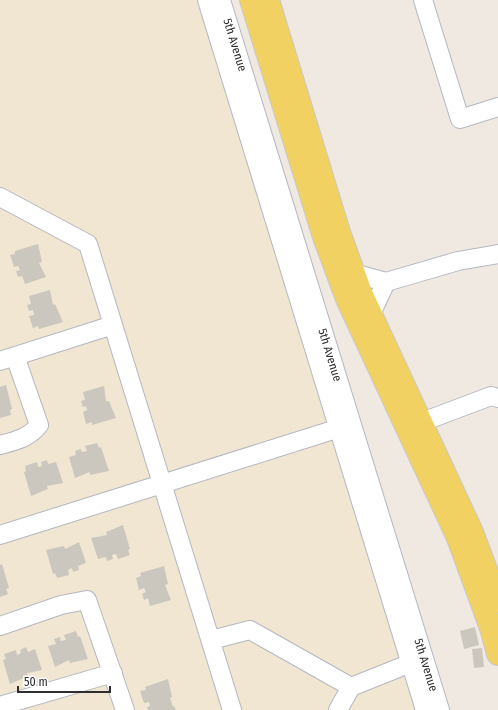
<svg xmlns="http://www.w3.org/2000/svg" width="498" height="710" font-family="'Fira Sans Condensed',sans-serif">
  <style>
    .education { fill: #f0e6d1 }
    .building { fill: #cbc7bf }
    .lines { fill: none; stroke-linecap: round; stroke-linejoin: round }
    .minor-casing { stroke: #b4b7c1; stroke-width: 20 }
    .major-casing { stroke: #c9c9c9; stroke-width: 24 }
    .minor { stroke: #fff; stroke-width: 18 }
    .major { stroke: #f2d163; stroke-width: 22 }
    .labels { text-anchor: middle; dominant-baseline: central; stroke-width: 3; stroke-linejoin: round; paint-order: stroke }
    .street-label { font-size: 12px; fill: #2e2e2e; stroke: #fff }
  </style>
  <rect width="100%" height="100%" fill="#efe9e1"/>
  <!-- education -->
  <path class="education" d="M 0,0 L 228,0 L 444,710 L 0,710 Z"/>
  <!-- building -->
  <path class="building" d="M 38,244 L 42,262 L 39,263 L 46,277 L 25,284 L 22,276 L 18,277 L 16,271 L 20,270 L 18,266 L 14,267 L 10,255 L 15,254 L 15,251 Z
    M 50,290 L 53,305 L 55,304 L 63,322 L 39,329 L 38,326 L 33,328 L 29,316 L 34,315 L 33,310 L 29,311 L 27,305 L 31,304 L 29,296 Z
    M 6,385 L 12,409 L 10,410 L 11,415 L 0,418 L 0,387 Z
    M 104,386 L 106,401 L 109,401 L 116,418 L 92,425 L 92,422 L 86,424 L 83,412 L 87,410 L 86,406 L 83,407 L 81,401 L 85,400 L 83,392 Z
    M 97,443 L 99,448 L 101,447 L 109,471 L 90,475 L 90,472 L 75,478 L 69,457 L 76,455 L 75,451 L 81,449 L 82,452 L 87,451 L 85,446 Z
    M 47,460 L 48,464 L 56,462 L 63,483 L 47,486 L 48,489 L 31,496 L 24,472 L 26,471 L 25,466 L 37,462 L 38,467 L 42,466 L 41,462 Z
    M 123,525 L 130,549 L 128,550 L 130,555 L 118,559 L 116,554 L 112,555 L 113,559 L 107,561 L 106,557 L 98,559 L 91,538 L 107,535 L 106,532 Z
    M 79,542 L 86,563 L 78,566 L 79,570 L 73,572 L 72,568 L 68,570 L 69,575 L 57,578 L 55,573 L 53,574 L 46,550 L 64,546 L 65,549 Z
    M 2,564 L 9,588 L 6,589 L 8,594 L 0,597 L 0,565 Z
    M 164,566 L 168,584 L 165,585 L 171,600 L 150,606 L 148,598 L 144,600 L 142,594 L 146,592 L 144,588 L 139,590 L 136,578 L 141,576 L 140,573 Z
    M 475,627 L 479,645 L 464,649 L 460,631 Z
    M 76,631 L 78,637 L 80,636 L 88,659 L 70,663 L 69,660 L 55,667 L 48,646 L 56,644 L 54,639 L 60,637 L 61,641 L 66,640 L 64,635 Z
    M 26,647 L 28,652 L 35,649 L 42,670 L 27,673 L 28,676 L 10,684 L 3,660 L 6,659 L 4,654 L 16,650 L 17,655 L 21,653 L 20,650 Z
    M 482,648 L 484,667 L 474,668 L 472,649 Z
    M 168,679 L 172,697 L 170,698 L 173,707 L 174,706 L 176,710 L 148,710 L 147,707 L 150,706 L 149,702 L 144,703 L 140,691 L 146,690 L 145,687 Z"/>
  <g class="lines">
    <defs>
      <path id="minor" d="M 207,0 L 425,710
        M 221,0 L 440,710
        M 423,0 L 460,119 L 498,107
        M 0,197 L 88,244 L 232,710
        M 353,273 L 386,282 L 458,261 L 498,254
        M 371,314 L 386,282
        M 0,361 L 113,325
        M 422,422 L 491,396 L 498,398
        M 0,445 C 15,441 29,438 39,425 L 15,356
        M 0,535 L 349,425
        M 0,626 L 61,605 L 87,600 L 125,710
        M 211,640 L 250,630 L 351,687
        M 0,706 L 113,673
        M 338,710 L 351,687 L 411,663"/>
      <path id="major" d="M 251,0 L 324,237 L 347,299 L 458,538 L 491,628 L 498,654
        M 268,0 L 339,232 L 361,293 L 472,532 L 498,602"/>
    </defs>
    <!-- minor casing -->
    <use href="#minor" class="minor-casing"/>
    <!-- major casing -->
    <use href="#major" class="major-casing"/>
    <!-- minor -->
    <use href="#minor" class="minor"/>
    <!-- major -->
    <use href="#major" class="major"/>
  </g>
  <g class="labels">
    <!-- street labels -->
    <g class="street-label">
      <text transform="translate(235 45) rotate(73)">5th Avenue</text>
      <text transform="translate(330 355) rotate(73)">5th Avenue</text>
      <text transform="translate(426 665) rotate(73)">5th Avenue</text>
    </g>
  </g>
  <!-- scale -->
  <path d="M18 686v6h92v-6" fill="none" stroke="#2e2e2e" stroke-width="2"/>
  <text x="24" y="686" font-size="12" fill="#2e2e2e" stroke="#ffffff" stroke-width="3" paint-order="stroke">50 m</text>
</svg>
